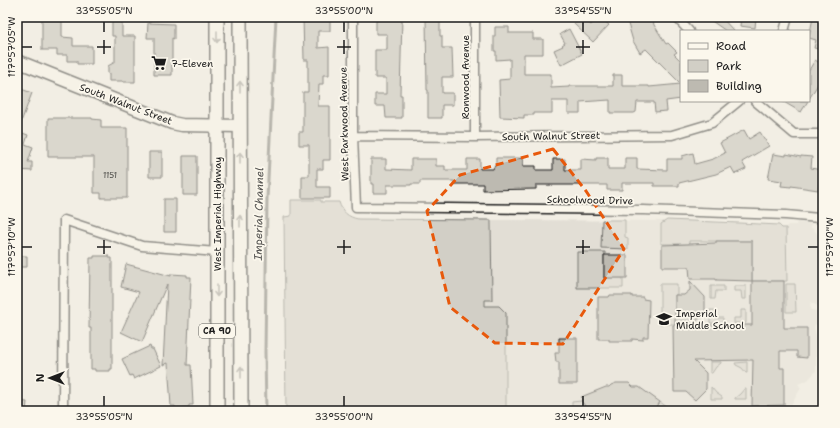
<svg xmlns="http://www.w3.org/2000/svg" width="840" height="428" font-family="'Shantell Sans',sans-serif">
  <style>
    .built { fill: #e2ded5 }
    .green { fill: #d2cfc6; stroke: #777671 }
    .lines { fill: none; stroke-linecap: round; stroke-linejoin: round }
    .stream { stroke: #716f6b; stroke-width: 3 }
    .building { fill: #bdbab1; stroke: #1c1c1c }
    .street-casing { stroke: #1c1c1c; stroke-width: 11 }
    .secondary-casing { stroke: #1c1c1c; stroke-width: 15 }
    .primary-casing { stroke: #1c1c1c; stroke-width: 16 }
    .street { stroke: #fbf7ec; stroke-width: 8 }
    .secondary { stroke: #fbf7ec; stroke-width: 12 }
    .primary { stroke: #fbf7ec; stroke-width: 13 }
    .oneway { stroke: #97948e }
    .marked { fill: none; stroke: #e8590c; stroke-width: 3; stroke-dasharray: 8 5; stroke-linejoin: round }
    .ticks { fill: none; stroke: #1c1c1c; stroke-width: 1.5 }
    .labels { text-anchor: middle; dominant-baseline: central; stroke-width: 3.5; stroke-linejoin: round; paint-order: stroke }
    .number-label { font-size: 8px; fill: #444441 }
    .shield { fill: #fbf7ec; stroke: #5f5e5a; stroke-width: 1 }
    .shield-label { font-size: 9px; font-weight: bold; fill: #1c1c1c }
    .poi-label { font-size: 10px; fill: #1c1c1c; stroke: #fbf7ec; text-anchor: start }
    .street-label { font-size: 10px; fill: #1c1c1c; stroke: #fbf7ec }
    .water-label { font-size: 11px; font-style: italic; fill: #545351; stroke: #fbf7ec }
    .neatline { fill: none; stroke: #1c1c1c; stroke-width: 1.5 }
    .ticks-label { font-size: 10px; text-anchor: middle; fill: #1c1c1c }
  </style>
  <rect width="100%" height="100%" fill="#f2eee4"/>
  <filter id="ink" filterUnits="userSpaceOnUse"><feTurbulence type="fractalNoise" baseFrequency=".025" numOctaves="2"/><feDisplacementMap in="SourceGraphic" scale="8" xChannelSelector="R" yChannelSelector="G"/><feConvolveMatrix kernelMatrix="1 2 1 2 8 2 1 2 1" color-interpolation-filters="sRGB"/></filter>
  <g filter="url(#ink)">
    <!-- built -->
    <path class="built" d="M 492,220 L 687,221 L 779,225 L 781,228 L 784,229 L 788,225 L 796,225 L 797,222 L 812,224 L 810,226 L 820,236 L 820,306 L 819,307 L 811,302 L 810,306 L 812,310 L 817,311 L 820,310 L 822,307 L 822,329 L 815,324 L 814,328 L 816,334 L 816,371 L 808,380 L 798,384 L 801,388 L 791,405 L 789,404 L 785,411 L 506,411 L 506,313 L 499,306 L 485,306 L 485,300 L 492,300 Z"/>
    <!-- green -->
    <path class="green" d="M 291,200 L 321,200 L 321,202 L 339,202 C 342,212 348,217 358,219 L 491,220 L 492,300 L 485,300 L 485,306 L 499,306 L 506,313 L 506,411 L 286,411 L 284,217 L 291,216 Z
      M 602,220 L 625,220 L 625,237 L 628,238 L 628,249 L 601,248 Z
      M 667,220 L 739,223 L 779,225 L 782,228 L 786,228 L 787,281 L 752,281 L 752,241 L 689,241 L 689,244 L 661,244 L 661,224 Z
      M 577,252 L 605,252 L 605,255 L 604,255 L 604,278 L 623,278 L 623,288 L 577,288 Z
      M 660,284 L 677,284 L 677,295 L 675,295 L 677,324 L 660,324 Z
      M 786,284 L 795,284 L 796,312 L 786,312 Z
      M 711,286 L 724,286 L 724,291 L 716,291 L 715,299 L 711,299 Z
      M 734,286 L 746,286 L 746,299 L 742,299 L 741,291 L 734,291 Z
      M 710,310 L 715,310 L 715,318 L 723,318 L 723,323 L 710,323 Z
      M 741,310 L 746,310 L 746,323 L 734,323 L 734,318 L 741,318 Z
      M 710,362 L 721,362 L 721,363 L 716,367 L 712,373 L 710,373 Z
      M 747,362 L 747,373 L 746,373 L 742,368 L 736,365 L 735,363 Z
      M 711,387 L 712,388 L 716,393 L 722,397 L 722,399 L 711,399 Z
      M 745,388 L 746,388 L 746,399 L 735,399 L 735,398 L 740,394 Z
      M 581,401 L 588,411 L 572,411 L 572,402 Z
      M 660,402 L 667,407 L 667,408 L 666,411 L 654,411 Z"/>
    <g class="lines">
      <!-- stream -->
      <path class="stream" d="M 266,411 L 265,352 L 267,199 L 276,17"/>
    </g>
    <!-- building -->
    <path class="building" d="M 42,17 L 62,17 L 62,37 L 73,38 L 73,46 L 92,46 L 92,64 L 77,64 L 77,61 L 67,61 L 67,55 L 57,55 L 57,50 L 42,50 Z
      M 112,17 L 122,17 L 122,36 L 135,36 L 135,82 L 123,82 L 123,81 L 109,81 L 109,74 L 108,74 L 108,66 L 115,62 L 115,36 L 112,36 Z
      M 303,17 L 328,17 L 328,19 L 330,19 L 330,31 L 318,31 L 318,48 L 329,47 L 329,75 L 323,75 L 323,84 L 319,84 L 318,106 L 330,106 L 330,160 L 323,160 L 323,169 L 317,169 L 317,187 L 330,187 L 330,198 L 302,198 L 302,176 L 309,176 L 309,145 L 299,145 L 299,132 L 303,132 L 303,92 L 308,92 L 308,60 L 304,60 Z
      M 377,17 L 402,17 L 400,95 L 402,95 L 402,118 L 386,118 L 385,106 L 375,106 L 375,94 L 386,94 L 386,78 L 375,78 L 375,50 L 387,50 L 387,34 L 376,34 L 376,21 L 377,21 Z
      M 426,17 L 440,17 L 440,36 L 442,36 L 442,48 L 452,48 L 453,77 L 442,77 L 442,93 L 453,93 L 453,105 L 442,105 L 442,118 L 428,118 L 428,90 L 427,90 Z
      M 580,17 L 582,17 L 591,25 L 598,17 L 600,17 L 609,25 L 593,42 L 574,24 Z
      M 626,17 L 652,17 L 654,25 L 666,44 L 668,43 L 677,52 L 674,54 L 681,61 L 681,84 L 646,49 L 640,53 L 633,41 Z
      M 706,17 L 721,17 L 734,31 L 726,31 Z
      M 741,17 L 756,17 L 755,28 L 740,26 Z
      M 813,17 L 823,17 L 823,50 L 814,48 L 816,40 L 809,38 Z
      M 148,23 L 174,24 L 174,39 L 172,38 L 172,75 L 154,75 L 154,38 L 147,38 Z
      M 495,27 L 509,27 L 509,33 L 533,33 L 533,39 L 543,39 L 543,54 L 524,54 L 524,74 L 551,74 L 551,88 L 569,87 L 569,86 L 613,86 L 613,75 L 622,75 L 622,86 L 649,86 L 649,87 L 681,84 L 681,99 L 666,101 L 667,111 L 655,112 L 654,102 L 637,102 L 636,112 L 634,113 L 610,113 L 610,100 L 580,102 L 580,113 L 568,113 L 568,101 L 552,101 L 552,113 L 534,113 L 534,115 L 524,115 L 524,118 L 500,117 L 499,80 L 510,79 L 510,59 L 496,60 L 496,51 L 494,51 L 494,36 L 495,36 Z
      M 569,29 L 582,54 L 561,65 L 554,50 L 563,46 L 562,45 L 565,43 L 560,34 Z
      M 815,60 L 823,65 L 823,76 L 809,99 L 809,70 Z
      M 21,89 L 32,93 L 18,130 L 17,130 L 17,98 Z
      M 782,101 L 808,101 L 801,112 Z
      M 48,118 L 92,118 L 92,119 L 101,120 L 101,128 L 127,128 L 127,198 L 101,198 L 101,193 L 94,193 L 94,157 L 48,157 Z
      M 744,130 L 749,139 L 760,132 L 769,146 L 742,162 L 746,169 L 735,174 L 731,167 L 716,174 L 679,183 L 679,186 L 654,186 L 654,183 L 622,183 L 622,190 L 607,190 L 607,185 L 536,185 L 536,189 L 483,190 L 483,184 L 454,184 L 454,181 L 420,181 L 420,184 L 411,184 L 411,185 L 387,185 L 387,193 L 373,193 L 373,184 L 371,184 L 371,159 L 386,159 L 386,169 L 411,170 L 411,159 L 436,159 L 436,166 L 445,166 L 445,170 L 467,170 L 467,159 L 480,159 L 480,169 L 493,169 L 496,163 L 496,158 L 523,158 L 523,166 L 536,166 L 536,170 L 553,170 L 553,159 L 565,159 L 565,170 L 581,170 L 581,159 L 596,160 L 596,158 L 608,158 L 608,169 L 625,169 L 625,158 L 637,158 L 637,169 L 667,170 L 667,159 L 682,159 L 682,156 L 693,153 L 695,164 L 713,159 L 725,153 L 720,143 Z
      M 17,131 L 28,135 L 25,144 L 33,147 L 28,162 L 32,162 L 32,171 L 17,170 Z
      M 149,152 L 162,152 L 162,177 L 149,177 Z
      M 773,154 L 786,156 L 786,154 L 801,157 L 801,156 L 812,157 L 811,168 L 821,170 L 818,190 L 791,186 L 791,187 L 781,186 L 782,181 L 768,179 Z
      M 183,156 L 197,156 L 197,195 L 183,195 Z
      M 164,199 L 176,199 L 176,232 L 164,232 Z
      M 716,241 L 752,241 L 752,281 L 716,280 L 716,279 L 690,279 L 689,267 L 662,267 L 662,245 L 716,243 Z
      M 604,255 L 627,255 L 627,278 L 604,278 Z
      M 17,256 L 27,256 L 27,267 L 17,267 Z
      M 94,256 L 109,256 L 109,258 L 112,258 L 112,369 L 110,369 L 110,371 L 95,371 L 95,369 L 91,369 L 91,328 L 89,328 L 90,258 L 94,258 Z
      M 126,264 L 171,276 L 171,274 L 187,275 L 187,277 L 191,277 L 187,365 L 191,365 L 193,405 L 189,405 L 189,407 L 175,408 L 175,406 L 171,406 L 168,363 L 163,365 L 167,284 L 142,342 L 121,332 L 139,292 L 121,287 Z
      M 690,281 L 705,297 L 705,313 L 692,325 L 752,325 L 752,281 L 784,281 L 784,328 L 807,328 L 807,358 L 797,357 L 797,351 L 780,351 L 780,368 L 784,368 L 784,405 L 752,406 L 753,360 L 694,361 L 706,373 L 706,389 L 695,400 L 686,392 L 674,392 L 673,325 L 675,325 L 675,295 L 684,295 L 690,290 Z
      M 610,295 L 632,295 L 632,297 L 643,297 L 643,299 L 649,300 L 648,337 L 643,337 L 643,340 L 632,339 L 632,341 L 609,341 L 609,339 L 598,339 L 598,297 L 609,297 Z
      M 559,338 L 577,338 L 577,384 L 559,384 L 559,362 L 556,362 L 555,353 L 559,353 Z
      M 150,346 L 151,349 L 153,349 L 161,366 L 134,379 L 132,375 L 130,376 L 122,359 Z
      M 616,383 L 629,383 L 633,387 L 639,387 L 660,402 L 654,411 L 588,411 L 581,400 L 583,399 L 581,397 L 606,387 L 609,387 L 611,385 Z
      M 17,401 L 27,402 L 26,411 L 17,411 Z"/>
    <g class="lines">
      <defs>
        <path id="street" d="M 353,17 L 353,136 L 356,207 L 643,210 L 786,215 L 819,218 L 823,220
          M 475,17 L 475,137
          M 676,17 L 689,31
          M 784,31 L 788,17
          M 755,101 L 794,134 L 823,134
          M 353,136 L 475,137 L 672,135 L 712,123 L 739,101
          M 63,411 L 64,220 L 142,246 L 217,252"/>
        <path id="secondary" d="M 17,61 L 172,123 L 182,125 L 240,126"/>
        <path id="primary" d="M 240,17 L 241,411
          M 217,411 L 217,17"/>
      </defs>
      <!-- street casing -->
      <use href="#street" class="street-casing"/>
      <!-- secondary casing -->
      <use href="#secondary" class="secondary-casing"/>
      <!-- primary casing -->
      <use href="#primary" class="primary-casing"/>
      <!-- street -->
      <use href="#street" class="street"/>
      <!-- secondary -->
      <use href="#secondary" class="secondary"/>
      <!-- primary -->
      <use href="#primary" class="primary"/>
    </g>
    <!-- one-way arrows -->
    <defs><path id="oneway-shaft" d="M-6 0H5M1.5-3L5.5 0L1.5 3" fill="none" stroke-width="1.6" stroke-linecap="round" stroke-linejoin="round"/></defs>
    <g class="oneway">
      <use href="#oneway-shaft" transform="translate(217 37) rotate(90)"/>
      <use href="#oneway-shaft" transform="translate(240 87) rotate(-90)"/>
      <use href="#oneway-shaft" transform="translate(240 158) rotate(-90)"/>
      <use href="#oneway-shaft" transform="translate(240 221) rotate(-90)"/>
      <use href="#oneway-shaft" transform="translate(217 291) rotate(90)"/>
      <use href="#oneway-shaft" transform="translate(241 372) rotate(-90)"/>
    </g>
  </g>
  <!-- marked area -->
  <path d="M0 0H840V428H0ZM 553,149 L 586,191 L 624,249 L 563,344 L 495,343 L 450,307 L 427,211 L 460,175 Z" fill="#f2eee4" fill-opacity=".55" fill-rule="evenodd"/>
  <path class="marked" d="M 553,149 L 586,191 L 624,249 L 563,344 L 495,343 L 450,307 L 427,211 L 460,175 Z"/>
  <!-- ticks -->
  <path class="ticks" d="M 104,22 L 104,32M 344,22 L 344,32M 583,22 L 583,32M 104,40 L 104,54M 344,40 L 344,54M 583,40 L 583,54M 22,47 L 32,47M 97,47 L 111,47M 337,47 L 351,47M 576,47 L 590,47M 104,240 L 104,254M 344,240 L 344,254M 583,240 L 583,254M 22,247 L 32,247M 97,247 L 111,247M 337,247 L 351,247M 576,247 L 590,247M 808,247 L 818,247M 104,396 L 104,406M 344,396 L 344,406M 583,396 L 583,406"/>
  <!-- icons -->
  <defs>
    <symbol id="supermarket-bare" viewBox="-9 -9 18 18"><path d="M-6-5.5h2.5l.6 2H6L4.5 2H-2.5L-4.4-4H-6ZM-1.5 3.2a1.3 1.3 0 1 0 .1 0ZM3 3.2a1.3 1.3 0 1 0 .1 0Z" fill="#1c1c1c" stroke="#fbf7ec" stroke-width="2.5" paint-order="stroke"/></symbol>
    <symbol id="school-bare" viewBox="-9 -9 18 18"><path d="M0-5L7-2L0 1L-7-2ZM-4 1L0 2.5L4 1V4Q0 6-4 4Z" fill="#1c1c1c" stroke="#fbf7ec" stroke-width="2.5" paint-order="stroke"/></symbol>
  </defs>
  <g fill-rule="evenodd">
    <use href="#supermarket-bare" x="148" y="52" width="22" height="22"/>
    <use href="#school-bare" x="653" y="308" width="22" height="22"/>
  </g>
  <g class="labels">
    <!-- number labels -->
    <g class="number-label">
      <text x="110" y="175">1151</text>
    </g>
    <!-- shield labels -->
    <rect class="shield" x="199" y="324" width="36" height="14" rx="3"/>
    <g class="shield-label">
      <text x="217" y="331">CA 90</text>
    </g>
    <!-- poi labels -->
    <g class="poi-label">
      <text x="171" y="63">7-Eleven</text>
      <text x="676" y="313">Imperial<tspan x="676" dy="12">Middle School</tspan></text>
    </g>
    <!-- street labels -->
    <g class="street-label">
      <text transform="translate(465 77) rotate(-90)">Ronwood Avenue</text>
      <text transform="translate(126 104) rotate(21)">South Walnut Street</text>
      <text transform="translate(344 124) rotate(-91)">West Parkwood Avenue</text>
      <text transform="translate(551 136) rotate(-1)">South Walnut Street</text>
      <text transform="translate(590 200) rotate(1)">Schoolwood Drive</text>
      <text transform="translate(217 214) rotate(-90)">West Imperial Highway</text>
    </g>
    <!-- water labels -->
    <g class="water-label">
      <text transform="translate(259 214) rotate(-89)">Imperial Channel</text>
    </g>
  </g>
  <!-- margin -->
  <rect width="840" height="428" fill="none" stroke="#fbf7ec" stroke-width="44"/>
  <!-- legend -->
  <rect x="680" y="30" width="130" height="72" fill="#fbf7ec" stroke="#a29f99"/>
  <rect x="688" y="43" width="20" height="6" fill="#fbf7ec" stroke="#a29f99"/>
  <text x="716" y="50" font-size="12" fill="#1c1c1c">Road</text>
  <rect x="688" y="60" width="20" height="12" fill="#d2cfc6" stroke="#a29f99"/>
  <text x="716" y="70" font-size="12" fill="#1c1c1c">Park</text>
  <rect x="688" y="80" width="20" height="12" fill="#bdbab1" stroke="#a29f99"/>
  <text x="716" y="90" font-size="12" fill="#1c1c1c">Building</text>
  <!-- north arrow -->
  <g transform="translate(50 378) rotate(270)" stroke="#fbf7ec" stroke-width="3" paint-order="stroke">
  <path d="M0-3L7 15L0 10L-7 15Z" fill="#1c1c1c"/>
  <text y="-6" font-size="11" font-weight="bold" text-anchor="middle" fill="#1c1c1c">N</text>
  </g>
  <rect x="22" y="22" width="796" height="384" class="neatline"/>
  <g class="ticks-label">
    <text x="104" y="14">33°55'05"N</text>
    <text x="344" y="14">33°55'00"N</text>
    <text x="583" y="14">33°54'55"N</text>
    <text transform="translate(11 47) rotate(-90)" y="4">117°57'05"W</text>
    <text transform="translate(829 247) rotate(-90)" y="4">117°57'10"W</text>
    <text transform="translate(11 247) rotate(-90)" y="4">117°57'10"W</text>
    <text x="104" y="420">33°55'05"N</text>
    <text x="344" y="420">33°55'00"N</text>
    <text x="583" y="420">33°54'55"N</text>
  </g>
</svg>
